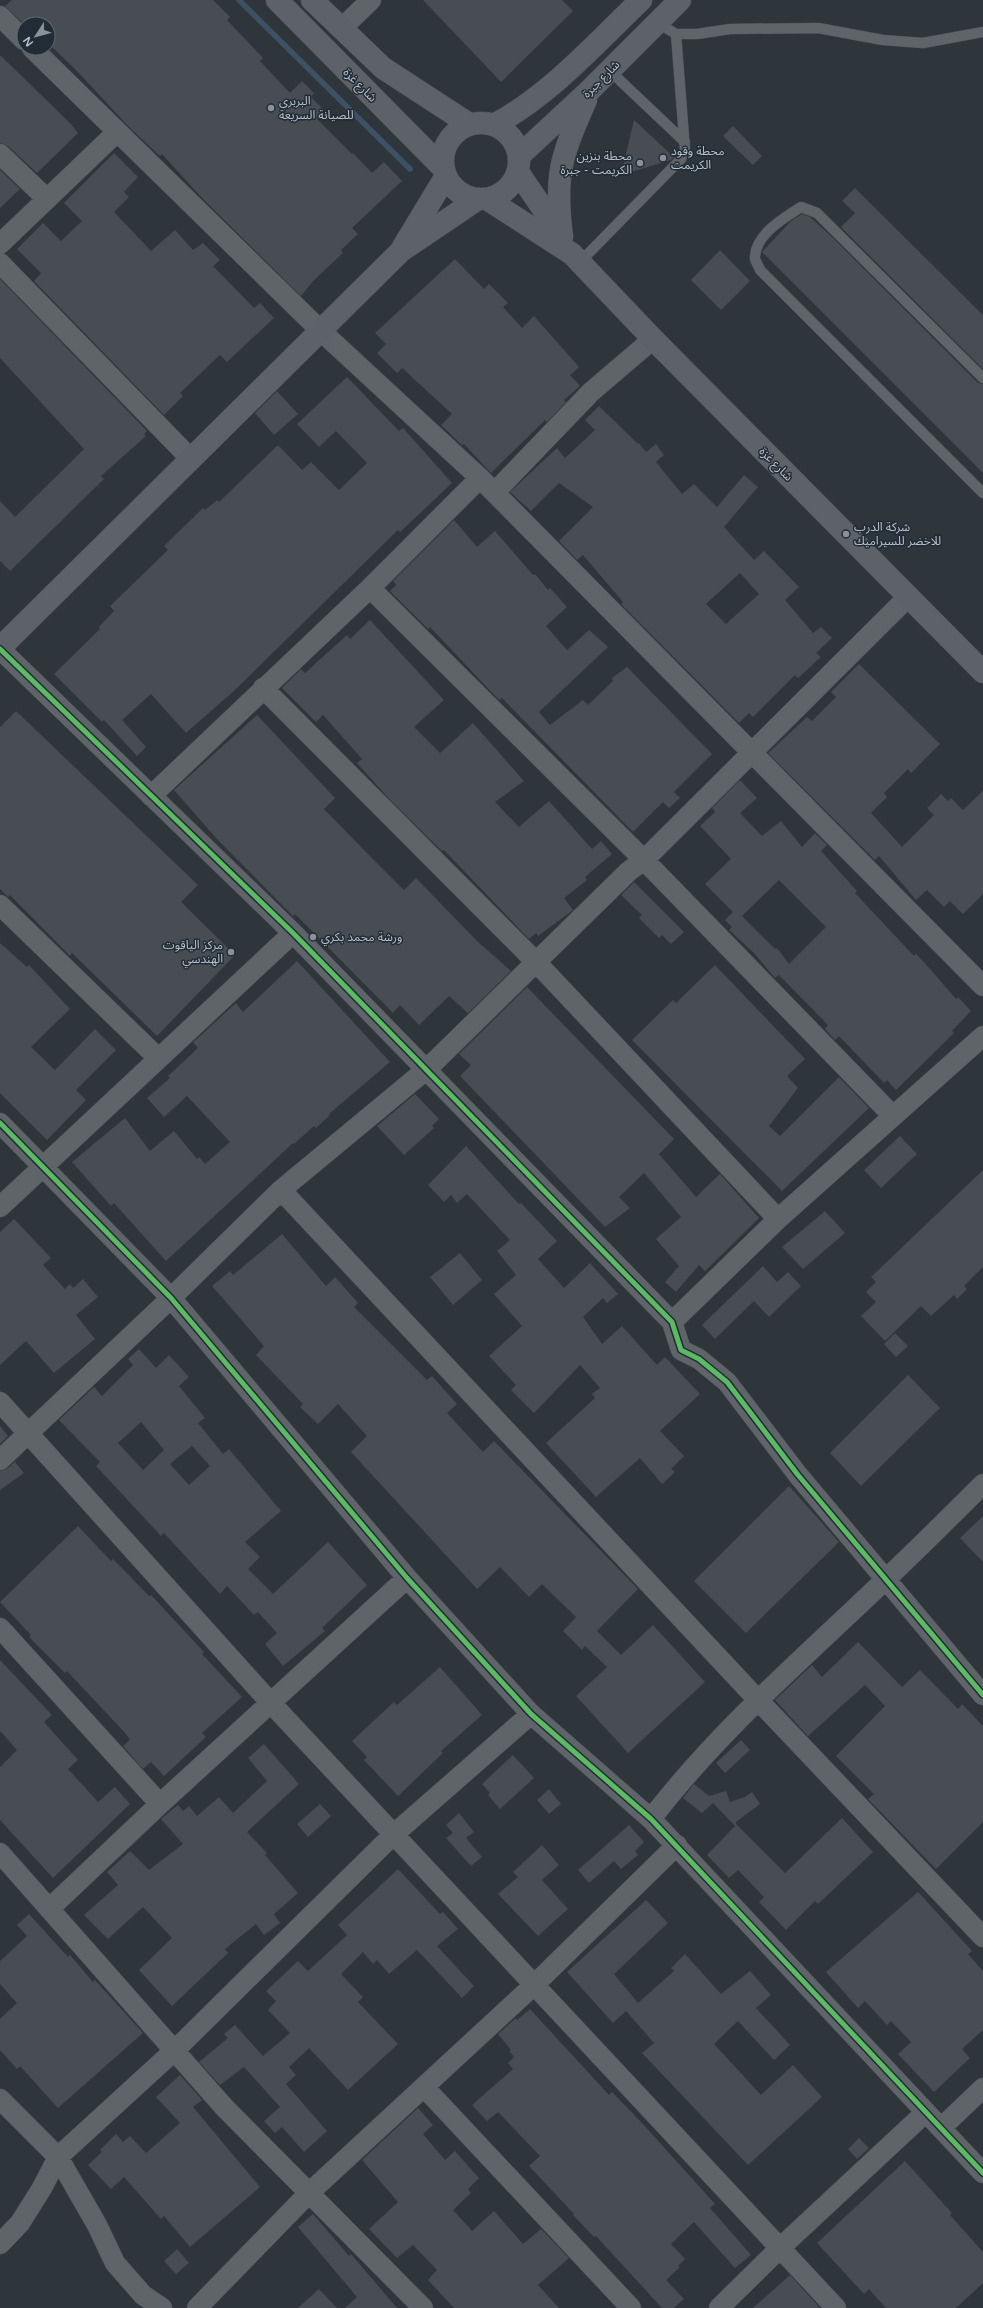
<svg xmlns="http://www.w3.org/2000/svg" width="983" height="2308" font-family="'Varela Round','Noto Sans Arabic',sans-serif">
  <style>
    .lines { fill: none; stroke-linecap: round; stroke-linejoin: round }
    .stream { stroke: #3d5165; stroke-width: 5.5 }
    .building { fill: #474d53; fill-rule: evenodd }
    .lane-casing { stroke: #4c5156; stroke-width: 11 }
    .street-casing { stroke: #4c5156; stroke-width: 21 }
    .secondary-casing { stroke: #4c5156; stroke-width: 23 }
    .lane { stroke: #5f6469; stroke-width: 10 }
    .street { stroke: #5f6469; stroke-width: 20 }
    .secondary { stroke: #5d6268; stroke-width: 22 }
    .cycleway-casing { stroke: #212c36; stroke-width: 8 }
    .cycleway { stroke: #5cba63; stroke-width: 5 }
    .poi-dot { fill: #899199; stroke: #212c36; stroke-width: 1.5 }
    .labels { text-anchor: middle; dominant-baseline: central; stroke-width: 3; stroke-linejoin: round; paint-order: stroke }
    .street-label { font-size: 12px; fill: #bac2cb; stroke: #212c36 }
    .poi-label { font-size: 12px; fill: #bac2cb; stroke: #212c36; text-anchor: start }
  </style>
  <rect width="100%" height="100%" fill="#2e353b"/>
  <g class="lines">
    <!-- stream -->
    <path class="stream" d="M 239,0 L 410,169"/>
  </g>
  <!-- building -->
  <path class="building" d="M 12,0 L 213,0 L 230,17 L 227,20 L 263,58 L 260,61 L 290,93 L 302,81 L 314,93 L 311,97 L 324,110 L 317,119 L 352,154 L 353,153 L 372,173 L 384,162 L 402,181 L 352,228 L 358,234 L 341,250 L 343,253 L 314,280 L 301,296 L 203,199 L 162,154 L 160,156 L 129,127 L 77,71 L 49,44 L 48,45 L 48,24 L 24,24 L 5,6 Z
    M 423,0 L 562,0 L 573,11 L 501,82 Z
    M 0,55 L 70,123 L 78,133 L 37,173 L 8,146 L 0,143 Z
    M 634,120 L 674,157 L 671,160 L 621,175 Z
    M 733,126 L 762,156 L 753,165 L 723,136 Z
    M 114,153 L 138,177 L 124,192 L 129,197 L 114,212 L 151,251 L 175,230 L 193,250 L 203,243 L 220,260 L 213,266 L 254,308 L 260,303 L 274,318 L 227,362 L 220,355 L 180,393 L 183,396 L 164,415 L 34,281 L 41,273 L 17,249 L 43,223 L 61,241 L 82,221 L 64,203 Z
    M 0,170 L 20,189 L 0,208 Z
    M 855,188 L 983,315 L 983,369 L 841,227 L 855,213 L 842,201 Z
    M 802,214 L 810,217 L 832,237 L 978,383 L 983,384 L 983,473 L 762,252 L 791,221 Z
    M 720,250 L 750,281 L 721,310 L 691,280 Z
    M 455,259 L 484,289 L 489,284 L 508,303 L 503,307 L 522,328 L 534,316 L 579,367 L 570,375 L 580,386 L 564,400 L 566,402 L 547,422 L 545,420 L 491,473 L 464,444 L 462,445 L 441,425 L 452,414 L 402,368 L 397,373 L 377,353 L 386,344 L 375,333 Z
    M 0,279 L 147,431 L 144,434 L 146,436 L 101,476 L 104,479 L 10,571 L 0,561 L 0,501 L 15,517 L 84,449 L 0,358 Z
    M 347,377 L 399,431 L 403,428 L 452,483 L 400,532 L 398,530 L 236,689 L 186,733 L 151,694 L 122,720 L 146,747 L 137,756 L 104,720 L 102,722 L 54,674 L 100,629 L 99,627 L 114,611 L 110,606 L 168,550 L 164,546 L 203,508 L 205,510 L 217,500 L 219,502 L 278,445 L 302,470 L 311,462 L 339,490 L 367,463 L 336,431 L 319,447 L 297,424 Z
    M 277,391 L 298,414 L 274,435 L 255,413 Z
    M 599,406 L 638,444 L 639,443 L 646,452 L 656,444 L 664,455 L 656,462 L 682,494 L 694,484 L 717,507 L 744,475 L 758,487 L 724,527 L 754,560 L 764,551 L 799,587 L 785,600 L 813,633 L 821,627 L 832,638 L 816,653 L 821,657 L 798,678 L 795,675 L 753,717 L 749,713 L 739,723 L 621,604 L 623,602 L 583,555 L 577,560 L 559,541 L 593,507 L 559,483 L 531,511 L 510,492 L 557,448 L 565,458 L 595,430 L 585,420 ZM 740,573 L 759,594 L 726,624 L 706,604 Z
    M 454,520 L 477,547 L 495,531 L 533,575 L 535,574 L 548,590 L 550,588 L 567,607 L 546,626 L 567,650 L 589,630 L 608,647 L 539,712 L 550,725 L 583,700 L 588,705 L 613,681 L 612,678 L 627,667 L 712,754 L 674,792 L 680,798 L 669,808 L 663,802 L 633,832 L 502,698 L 499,700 L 430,627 L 428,629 L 390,591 L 396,585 L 393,581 Z
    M 370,620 L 444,700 L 414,727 L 440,753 L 473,723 L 524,781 L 495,802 L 519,827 L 549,801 L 592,849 L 601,841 L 612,854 L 585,877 L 587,880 L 564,898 L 573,910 L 538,936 L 536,933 L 529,939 L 444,850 L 442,851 L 392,802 L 357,763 L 362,759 L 323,715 L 316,722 L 282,688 L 301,669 L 305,673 L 347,635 L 350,639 Z
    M 859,664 L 940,744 L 911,773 L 908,769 L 884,793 L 887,797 L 871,813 L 902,847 L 934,815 L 927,808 L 941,794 L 948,801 L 951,798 L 963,810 L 983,791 L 983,894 L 963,914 L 950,901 L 944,907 L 927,890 L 916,900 L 879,856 L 875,860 L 768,753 L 807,717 L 812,721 L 836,697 L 831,692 Z
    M 16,711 L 198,885 L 181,902 L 235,955 L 157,1036 L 72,953 L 70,956 L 10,895 L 8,897 L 0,889 L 0,727 Z
    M 257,715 L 335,798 L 324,809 L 364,850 L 404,890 L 416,878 L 477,941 L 511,971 L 468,1013 L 449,996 L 419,1025 L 400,1005 L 393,1013 L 295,914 L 293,916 L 216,838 L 174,790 Z
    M 740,780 L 757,798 L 740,813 L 762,836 L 781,821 L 802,847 L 815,833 L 827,845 L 821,851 L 857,891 L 855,893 L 914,956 L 916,954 L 931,970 L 956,999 L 958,997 L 971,1011 L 952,1031 L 954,1033 L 896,1090 L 887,1080 L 884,1083 L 839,1036 L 835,1040 L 825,1029 L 828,1025 L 779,975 L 775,978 L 754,953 L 729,930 L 732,927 L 725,920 L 733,912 L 705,884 L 731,859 L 700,826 L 715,812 L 712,808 ZM 779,880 L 826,927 L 789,964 L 777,948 L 775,949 L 742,916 Z
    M 634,882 L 684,932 L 671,944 L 662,935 L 659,938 L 639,918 L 642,915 L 621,895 Z
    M 0,943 L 27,967 L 29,965 L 70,1009 L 31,1047 L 55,1070 L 95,1029 L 116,1050 L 76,1090 L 86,1100 L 47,1140 L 0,1093 Z
    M 297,961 L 390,1062 L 329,1114 L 330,1115 L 316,1128 L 314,1126 L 294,1144 L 293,1143 L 166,1261 L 114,1203 L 111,1206 L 72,1162 L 125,1118 L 150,1151 L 174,1131 L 197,1159 L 199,1157 L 205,1164 L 230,1142 L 187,1096 L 164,1117 L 147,1098 L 170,1078 L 168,1076 L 198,1048 L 193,1042 L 200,1036 L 236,1003 L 243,1012 Z
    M 715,965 L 805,1059 L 787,1076 L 798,1088 L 769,1126 L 780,1136 L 839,1077 L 869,1108 L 782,1191 L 632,1040 L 673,1000 L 676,1003 Z
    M 527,987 L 674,1139 L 659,1154 L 696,1197 L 720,1174 L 759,1218 L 705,1271 L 699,1265 L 676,1292 L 665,1282 L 679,1266 L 656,1239 L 681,1217 L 644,1173 L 619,1197 L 630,1208 L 605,1227 L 460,1076 L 471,1065 L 459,1054 Z
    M 415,1094 L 439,1119 L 432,1126 L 434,1128 L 404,1155 L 377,1126 Z
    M 900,1136 L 917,1154 L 881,1188 L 864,1170 Z
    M 466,1146 L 519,1204 L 521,1203 L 557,1241 L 538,1259 L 564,1288 L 590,1263 L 618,1294 L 607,1303 L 603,1298 L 583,1317 L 602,1344 L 622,1326 L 657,1365 L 665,1357 L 700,1394 L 660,1431 L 684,1456 L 671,1469 L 675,1472 L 662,1484 L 640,1458 L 596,1497 L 546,1443 L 595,1398 L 592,1394 L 600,1388 L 580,1365 L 534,1413 L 511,1390 L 516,1385 L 489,1356 L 522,1326 L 494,1294 L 516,1275 L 497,1251 L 510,1240 L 467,1194 L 457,1203 L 451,1195 L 444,1202 L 428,1185 Z
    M 983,1170 L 983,1267 L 964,1286 L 967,1289 L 957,1299 L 954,1295 L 931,1316 L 921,1306 L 885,1341 L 861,1316 L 876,1302 L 866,1292 L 876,1282 L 871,1277 Z
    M 825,1211 L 845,1233 L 803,1269 L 782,1247 Z
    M 14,1219 L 51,1258 L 43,1265 L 65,1289 L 70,1284 L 73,1288 L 83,1279 L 98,1297 L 76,1315 L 95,1339 L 54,1373 L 26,1341 L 0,1365 L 0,1232 Z
    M 282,1234 L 326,1286 L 335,1277 L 358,1303 L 354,1307 L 427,1380 L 432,1376 L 457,1404 L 447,1413 L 483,1452 L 494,1441 L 638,1589 L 597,1631 L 621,1655 L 653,1625 L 705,1682 L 628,1753 L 576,1696 L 607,1667 L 585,1646 L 582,1650 L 563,1631 L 576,1617 L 542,1584 L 529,1597 L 500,1567 L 477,1589 L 351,1452 L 367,1436 L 338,1404 L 318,1424 L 300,1407 L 303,1404 L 256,1355 L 264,1346 L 212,1286 L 230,1271 L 233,1275 Z
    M 460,1253 L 482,1280 L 453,1305 L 430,1277 Z
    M 763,1266 L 777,1282 L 788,1272 L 801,1286 L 769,1317 L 754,1301 L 715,1339 L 702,1325 Z
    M 895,1333 L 908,1346 L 896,1357 L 884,1344 Z
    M 139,1349 L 156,1368 L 169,1355 L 189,1377 L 179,1386 L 205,1418 L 198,1423 L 223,1454 L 229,1449 L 281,1511 L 245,1542 L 260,1557 L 248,1569 L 273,1594 L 328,1542 L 367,1585 L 322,1628 L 325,1631 L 283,1666 L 265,1644 L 277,1633 L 258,1612 L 254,1615 L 227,1586 L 220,1594 L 164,1533 L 161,1536 L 96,1466 L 100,1462 L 59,1420 L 94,1387 L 102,1396 L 133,1365 L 128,1359 ZM 141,1422 L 164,1450 L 143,1470 L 118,1443 ZM 192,1446 L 210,1466 L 189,1485 L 170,1464 Z
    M 908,1375 L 940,1408 L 861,1486 L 830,1453 Z
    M 0,1426 L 8,1436 L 0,1444 Z
    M 24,1453 L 15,1462 L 24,1473 L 0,1490 L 0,1471 L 8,1468 Z
    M 789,1486 L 839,1542 L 746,1633 L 694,1581 Z
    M 983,1516 L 983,1562 L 960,1538 Z
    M 78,1526 L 111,1561 L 113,1559 L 149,1596 L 151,1595 L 204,1652 L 202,1654 L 242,1697 L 202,1733 L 206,1737 L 164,1776 L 151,1762 L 143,1769 L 123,1746 L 130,1740 L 126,1734 L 67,1671 L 65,1673 L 29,1637 L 31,1635 L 0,1602 Z
    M 858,1642 L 902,1687 L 920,1670 L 958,1709 L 962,1704 L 983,1726 L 983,1822 L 936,1869 L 868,1799 L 874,1794 L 836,1756 L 885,1706 L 865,1685 L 808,1736 L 775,1700 L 812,1665 L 822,1677 Z
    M 0,1660 L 52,1715 L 44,1722 L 78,1760 L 68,1769 L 98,1802 L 115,1787 L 130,1804 L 53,1878 L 0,1820 L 0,1767 L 17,1750 L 0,1731 Z
    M 440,1667 L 482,1715 L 441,1751 L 443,1753 L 398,1796 L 364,1760 L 367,1757 L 352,1741 L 394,1702 L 397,1705 Z
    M 741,1740 L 750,1750 L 725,1773 L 716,1763 Z
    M 264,1744 L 299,1784 L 247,1832 L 267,1853 L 265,1855 L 298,1893 L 274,1914 L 280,1923 L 264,1935 L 256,1924 L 225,1949 L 228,1953 L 172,2006 L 139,1970 L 172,1938 L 143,1907 L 108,1939 L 84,1915 L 118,1885 L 107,1872 L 130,1851 L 149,1870 L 183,1844 L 161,1819 L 178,1805 L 183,1811 L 189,1806 L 197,1816 L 219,1797 L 233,1813 L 267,1781 L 248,1758 Z
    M 513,1755 L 534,1778 L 500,1809 L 488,1795 L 490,1793 L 482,1784 Z
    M 694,1784 L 709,1796 L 726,1791 L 730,1802 L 745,1797 L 752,1792 L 760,1804 L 736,1822 L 736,1824 L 785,1873 L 842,1818 L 873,1852 L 818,1904 L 815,1901 L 786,1930 L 759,1902 L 764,1897 L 738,1870 L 729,1878 L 707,1855 L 735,1826 L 713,1803 L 702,1813 L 683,1798 Z
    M 549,1789 L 561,1804 L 549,1814 L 537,1800 Z
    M 320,1804 L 331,1816 L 308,1837 L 297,1824 Z
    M 459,1813 L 474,1832 L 466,1838 L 482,1857 L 471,1866 L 446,1838 L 453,1833 L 446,1825 Z
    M 629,1825 L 644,1842 L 635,1851 L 638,1855 L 621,1869 L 614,1861 L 589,1883 L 578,1870 Z
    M 542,1845 L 559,1865 L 542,1880 L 568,1909 L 538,1936 L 498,1894 L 518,1877 L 513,1872 Z
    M 398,1869 L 440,1914 L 443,1912 L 458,1929 L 437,1946 L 474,1986 L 462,1998 L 417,1950 L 389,1974 L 377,1960 L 373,1964 L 363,1952 L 341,1974 L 363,1997 L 358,2002 L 398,2044 L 348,2090 L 309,2048 L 289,2067 L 296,2075 L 286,2084 L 327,2131 L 304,2152 L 282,2127 L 275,2133 L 264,2121 L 280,2107 L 244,2067 L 220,2085 L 199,2062 L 228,2038 L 224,2034 L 235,2025 L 263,2056 L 290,2033 L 268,2010 L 276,2001 L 266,1991 L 298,1961 L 308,1971 L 347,1935 L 338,1925 Z
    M 918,1892 L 972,1951 L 968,1954 L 983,1971 L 983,2030 L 962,2049 L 970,2058 L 934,2092 L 898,2054 L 911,2042 L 891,2021 L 887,2025 L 865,2001 L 858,2008 L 826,1972 Z
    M 646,1900 L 668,1923 L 614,1974 L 638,2003 L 674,1971 L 671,1968 L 685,1954 L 721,1994 L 750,1971 L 771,1995 L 756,2008 L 790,2045 L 774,2060 L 738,2021 L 714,2044 L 761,2095 L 793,2065 L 822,2097 L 748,2165 L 642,2053 L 654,2043 L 626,2011 L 613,2023 L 567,1972 Z
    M 29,1914 L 68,1957 L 70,1955 L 93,1982 L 95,1980 L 143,2033 L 58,2108 L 20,2066 L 17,2069 L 0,2050 L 0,2019 L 17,2003 L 0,1984 L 0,1961 L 27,1936 L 17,1925 Z
    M 530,2009 L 609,2095 L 612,2092 L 643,2124 L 715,2204 L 710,2208 L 751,2255 L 735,2268 L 694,2222 L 671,2244 L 685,2259 L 678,2266 L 680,2267 L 666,2280 L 684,2299 L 674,2308 L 662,2308 L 596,2236 L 594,2237 L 573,2215 L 574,2214 L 529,2166 L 540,2156 L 498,2112 L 487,2121 L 472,2105 L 513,2069 L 508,2063 L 514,2057 L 509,2051 L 511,2050 L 498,2034 L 516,2018 L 517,2020 Z
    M 180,2075 L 202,2100 L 193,2107 L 260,2187 L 190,2247 L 164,2216 L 161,2219 L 124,2177 L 111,2189 L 88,2165 L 102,2152 L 100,2150 L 116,2134 L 123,2142 L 130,2136 L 146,2153 L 180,2123 L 156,2097 Z
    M 418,2108 L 433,2125 L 423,2134 L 445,2160 L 455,2151 L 479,2178 L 468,2189 L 471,2193 L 453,2210 L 472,2231 L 494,2211 L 523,2244 L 541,2229 L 569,2258 L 538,2285 L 559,2308 L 454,2308 L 428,2280 L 437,2270 L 413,2245 L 397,2258 L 369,2229 L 398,2202 L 362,2160 Z
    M 859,2138 L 869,2148 L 857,2159 L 848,2149 Z
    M 905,2161 L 952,2213 L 950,2215 L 983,2252 L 983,2283 L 956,2308 L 886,2308 L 869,2289 L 864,2294 L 817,2243 Z
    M 313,2214 L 349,2256 L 351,2254 L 397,2308 L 345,2308 L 357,2297 L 298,2227 Z
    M 177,2249 L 189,2263 L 176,2274 L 164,2261 Z
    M 790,2275 L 820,2308 L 753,2308 Z
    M 319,2289 L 337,2308 L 298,2308 Z"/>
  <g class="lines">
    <defs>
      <path id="lane" d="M 658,23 L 676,34 L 697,34 L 730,29 L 818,28 L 883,40 L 923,43 L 983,32
        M 610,71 L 685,142
        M 580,262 L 681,159 L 685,150 L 676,34
        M 983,378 L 817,213 L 801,207 C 784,218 754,235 755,259 C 756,262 759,267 760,270 L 983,493"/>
      <path id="street" d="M 0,16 L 24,40
        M 341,29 L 371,0
        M 32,48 L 321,331 L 480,478 L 983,986
        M 0,154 L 47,199
        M 0,244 L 117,132
        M 0,263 L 191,459
        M 495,492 L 591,392 L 653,339
        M 370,588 L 644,860 L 893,1116
        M 0,649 L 293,933 L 672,1322 L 681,1350 L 699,1359 L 727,1382 L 798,1475 L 983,1695
        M 263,688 L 537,963 L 778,1219
        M 151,796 L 370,588 L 480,478
        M 0,905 L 158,1058
        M 0,1123 L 171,1298 L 407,1578 L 531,1714 L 651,1819 L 983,2173
        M 281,1190 L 757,1699 L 983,1937
        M 0,1207 L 293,933
        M 672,1322 L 778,1219 L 983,1036
        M 0,1402 L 270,1702 L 836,2308
        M 0,1460 L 171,1298 L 281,1190 L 427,1069 L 629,871 L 644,860 L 908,597
        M 0,1628 L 160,1804
        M 651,1819 C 720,1729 805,1657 886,1579 C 919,1548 951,1516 983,1484
        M 0,1853 L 224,2107 L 423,2308
        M 49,1909 L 160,1804 L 407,1578
        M 424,2087 L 631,2308
        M 0,2099 L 58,2157 L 97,2225 L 115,2263 L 143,2295 L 162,2308
        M 941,2128 L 983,2088
        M 0,2244 L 20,2223 L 42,2188 L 58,2157 L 175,2050 L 393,1835 L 531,1714
        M 197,2308 L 309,2193 L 534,1985 L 677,1845
        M 719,2308 L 780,2248 L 926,2112"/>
      <path id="secondary" d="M 277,0 L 444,169
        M 312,0 L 383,68 L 469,124
        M443 161a38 38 0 1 1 76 0a38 38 0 1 1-76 0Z
        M 494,125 C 550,95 595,44 641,0
        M 519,156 L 589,91 L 680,0
        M 518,172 L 560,234
        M 487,199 L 572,254 L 653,339 L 983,672
        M 562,237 C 554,174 561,157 586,100
        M 403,247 L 446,176
        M 0,648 L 401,251 L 478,199"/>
    </defs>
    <!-- lane casing -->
    <use href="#lane" class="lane-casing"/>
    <!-- street casing -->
    <use href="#street" class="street-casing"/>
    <!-- secondary casing -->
    <use href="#secondary" class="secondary-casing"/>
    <!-- lane -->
    <use href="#lane" class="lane"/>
    <!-- street -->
    <use href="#street" class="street"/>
    <!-- secondary -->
    <use href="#secondary" class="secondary"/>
    <defs>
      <path id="cycleway" d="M 0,649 L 293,933 L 672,1322 L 681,1350 L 699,1359 L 727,1382 L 798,1475 L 983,1695
        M 0,1123 L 171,1298 L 407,1578 L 531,1714 L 651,1819 L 983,2173"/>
    </defs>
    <!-- cycleway casing -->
    <use href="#cycleway" class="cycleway-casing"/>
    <!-- cycleway -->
    <use href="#cycleway" class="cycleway"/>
  </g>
  <!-- markers -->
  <g class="poi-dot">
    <circle cx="271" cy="108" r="4"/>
    <circle cx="663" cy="158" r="4"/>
    <circle cx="640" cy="163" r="4"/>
    <circle cx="846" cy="534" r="4"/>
    <circle cx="313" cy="937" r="4"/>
    <circle cx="231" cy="952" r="4"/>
  </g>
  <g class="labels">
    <!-- street labels -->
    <g class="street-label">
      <text transform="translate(601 79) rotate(-45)">شارع جبرة</text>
      <text transform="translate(360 85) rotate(45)">شارع غزة</text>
      <text transform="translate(776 464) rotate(45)">شارع غزة</text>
    </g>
    <!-- poi labels -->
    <g class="poi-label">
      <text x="279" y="101">البربري<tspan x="279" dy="14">للصيانة السريعة</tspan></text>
      <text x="671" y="151">محطة وقود<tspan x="671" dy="14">الكريمت</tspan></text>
      <text x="632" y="156" text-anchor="end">محطة بنزين<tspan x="632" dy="14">الكريمت - جبرة</tspan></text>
      <text x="854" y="527">شركة الدرب<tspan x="854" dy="14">للاخضر للسيراميك</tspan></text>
      <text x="321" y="937">ورشة محمد بكري</text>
      <text x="223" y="945" text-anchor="end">مركز الياقوت<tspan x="223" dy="14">الهندسي</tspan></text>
    </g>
  </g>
  <!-- north arrow -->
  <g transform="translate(36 36) rotate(234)"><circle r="19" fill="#212c36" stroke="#5e6872"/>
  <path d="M0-3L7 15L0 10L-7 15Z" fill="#899199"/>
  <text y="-6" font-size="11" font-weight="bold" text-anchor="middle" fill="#bac2cb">N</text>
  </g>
</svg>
